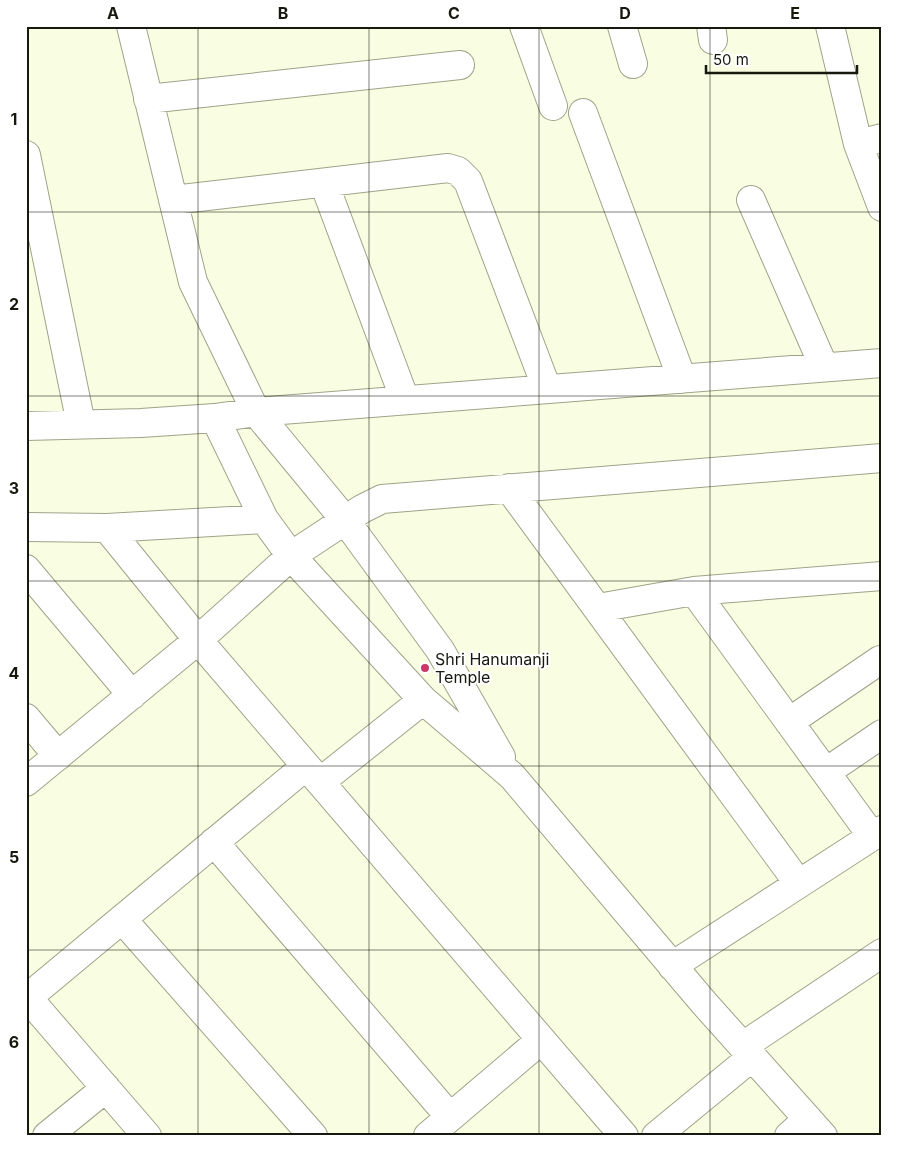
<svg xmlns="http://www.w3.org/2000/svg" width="908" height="1162" font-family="Inter,sans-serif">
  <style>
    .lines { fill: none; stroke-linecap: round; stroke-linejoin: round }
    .minor-casing { stroke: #9fa389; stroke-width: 30 }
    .minor { stroke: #fff; stroke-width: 28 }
    .grid { fill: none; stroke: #17190f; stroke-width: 1; stroke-opacity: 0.55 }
    .poi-dot { fill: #c93b66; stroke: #fff; stroke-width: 2 }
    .labels { text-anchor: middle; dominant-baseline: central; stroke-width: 4; stroke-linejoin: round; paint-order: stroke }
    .poi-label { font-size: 16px; fill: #17190f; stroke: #fff; text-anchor: start }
    .neatline { fill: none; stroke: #17190f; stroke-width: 2 }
    .grid-label { font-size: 16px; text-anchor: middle; font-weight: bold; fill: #17190f }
  </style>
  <rect width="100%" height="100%" fill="#f9fee2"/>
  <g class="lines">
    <defs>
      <path id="minor" d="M 131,26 L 193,282 L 256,412 L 345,520 L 440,650 L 501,757
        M 524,26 L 553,106
        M 622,26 L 633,64
        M 711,26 L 713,40
        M 830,26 L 858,144 L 882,207
        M 148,99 L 460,65
        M 583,113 L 682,379
        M 858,144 L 882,138
        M 26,155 L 81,424
        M 324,183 L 405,400
        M 173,200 L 448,168 L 458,171 L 468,181 L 547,389
        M 751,200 L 824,367
        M 26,426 L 141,423 L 215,418
        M 509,488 L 799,884
        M 26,527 L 107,528 L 264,519
        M 107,528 L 198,640 L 624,1136
        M 26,569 L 132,695
        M 694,591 L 882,576
        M 598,608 L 694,591 L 872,836
        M 26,718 L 58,756
        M 789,722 L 880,660
        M 826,772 L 882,734
        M 26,782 L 198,640 L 291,556 L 362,509 L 382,499 L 882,458
        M 320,782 L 423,700
        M 214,842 L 450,1117
        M 122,919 L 313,1136
        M 672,966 L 882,830
        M 28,998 L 147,1136
        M 26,999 L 306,766
        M 743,1046 L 882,953
        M 47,1136 L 106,1088
        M 428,1136 L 541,1040
        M 656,1136 L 752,1057
        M 789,1136 L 808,1119
        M 823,1136 L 704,1003 L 512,776 L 423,700 L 291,556 L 264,519 L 215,418 L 256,412 L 882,363"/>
    </defs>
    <!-- minor casing -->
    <use href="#minor" class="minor-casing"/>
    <!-- minor -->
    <use href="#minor" class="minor"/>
  </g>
  <!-- grid -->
  <path class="grid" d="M 198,26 L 198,1136M 369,26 L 369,1136M 539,26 L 539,1136M 710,26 L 710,1136M 26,212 L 882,212M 26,396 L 882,396M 26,581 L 882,581M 26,766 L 882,766M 26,950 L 882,950"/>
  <!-- markers -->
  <circle class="poi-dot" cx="425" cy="668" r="5"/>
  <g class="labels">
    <!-- poi labels -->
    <g class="poi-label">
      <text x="435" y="659">Shri Hanumanji<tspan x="435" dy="18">Temple</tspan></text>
    </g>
  </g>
  <!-- border -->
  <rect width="908" height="1162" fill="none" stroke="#ffffff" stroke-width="55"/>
  <!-- scale -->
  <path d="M706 65v8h151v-8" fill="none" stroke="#17190f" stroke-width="2.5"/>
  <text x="713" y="65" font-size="15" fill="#17190f" stroke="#ffffff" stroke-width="4" paint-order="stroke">50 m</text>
  <rect x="28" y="28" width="852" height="1106" class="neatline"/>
  <g class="grid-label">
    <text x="113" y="19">A</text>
    <text x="283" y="19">B</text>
    <text x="454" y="19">C</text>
    <text x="625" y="19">D</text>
    <text x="795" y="19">E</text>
    <text x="14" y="125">1</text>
    <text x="14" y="310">2</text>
    <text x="14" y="494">3</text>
    <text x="14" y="679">4</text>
    <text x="14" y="863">5</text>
    <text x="14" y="1048">6</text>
  </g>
</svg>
